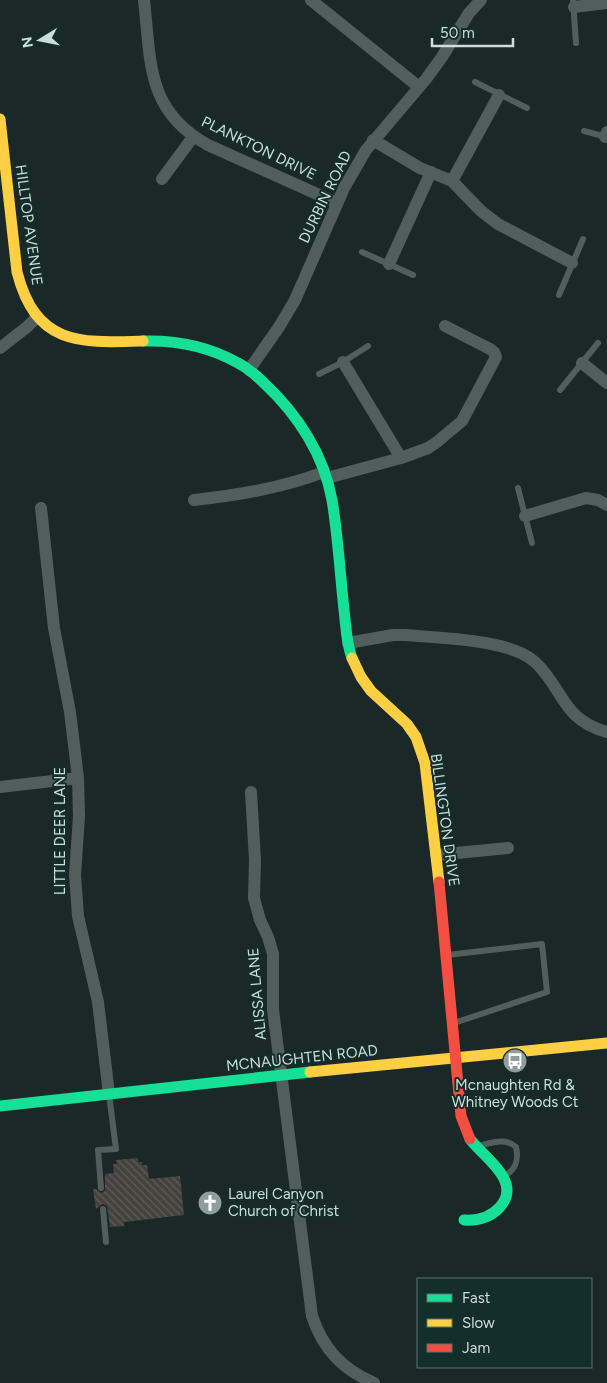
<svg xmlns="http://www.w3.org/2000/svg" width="607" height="1383" font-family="Figtree,sans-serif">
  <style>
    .building { fill: url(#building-back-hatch) }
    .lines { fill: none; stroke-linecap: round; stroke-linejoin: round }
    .lane { stroke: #525e5c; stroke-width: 6 }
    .street { stroke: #525e5c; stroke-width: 12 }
    .fast { stroke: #16e098; stroke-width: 11 }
    .slow { stroke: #ffcf43; stroke-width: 11 }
    .jam { stroke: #f24e42; stroke-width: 11 }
    .labels { text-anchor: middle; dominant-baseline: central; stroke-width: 4; stroke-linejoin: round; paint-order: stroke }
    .street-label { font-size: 15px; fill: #ceddda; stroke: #142f2b }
    .poi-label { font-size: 15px; fill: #ceddda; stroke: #142f2b }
  </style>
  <defs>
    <pattern id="building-back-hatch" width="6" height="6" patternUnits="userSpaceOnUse" patternTransform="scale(1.25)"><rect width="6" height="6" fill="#44423c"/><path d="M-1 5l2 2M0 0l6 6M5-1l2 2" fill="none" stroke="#5e5d58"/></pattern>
  </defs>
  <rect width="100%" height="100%" fill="#1a2927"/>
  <!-- building -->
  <path class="building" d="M 138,1158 L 138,1162 L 142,1162 L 142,1165 L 147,1165 L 149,1179 L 180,1176 L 184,1215 L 124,1222 L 124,1226 L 110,1227 L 107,1206 L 102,1204 L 96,1209 L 93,1189 L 96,1189 L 101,1193 L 105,1191 L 105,1174 L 114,1173 L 113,1164 L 117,1164 L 116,1160 Z"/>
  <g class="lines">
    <!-- lane -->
    <path class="lane" d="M 573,0 L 576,43
      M 475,82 L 527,108
      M 584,131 L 607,137
      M 362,252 L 413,275
      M 559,295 L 583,239
      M 319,374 L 343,362 L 368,346
      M 560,390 L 598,343
      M 518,488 L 532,543
      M 447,955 L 542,944 L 547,992 L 454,1023
      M 478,1146 C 491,1143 506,1137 516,1147 C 519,1160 516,1169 505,1176
      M 101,1188 L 98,1150 L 116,1149 L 109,1094
      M 103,1209 L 106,1242"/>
    <!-- street -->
    <path class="street" d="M 144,0 C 151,62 146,111 208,145 L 337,203
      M 311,0 L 419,87
      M 574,7 L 607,3
      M 605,137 L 607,132
      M 373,140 L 420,168 L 452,181 L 481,211 L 498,224 L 572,263
      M 162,179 L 193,137
      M 452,181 L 499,95
      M 389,264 L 431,172
      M 0,348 L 27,327 L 37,317
      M 343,362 L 401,458
      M 582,363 L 607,383
      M 249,370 L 279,327 L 295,300 L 344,188 L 366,150 L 426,79 L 442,57 L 469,13 L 481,0
      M 327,478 L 401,458 L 428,448 L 437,442 L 462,421 L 496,357 L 494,352 L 490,349 L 445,326
      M 194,500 C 238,495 282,488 324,472
      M 41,508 L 54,628 L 70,712 L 78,778 L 79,816 L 75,875 L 78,916 L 98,1002 L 109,1094
      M 525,516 L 586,498 L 598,500 L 607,505
      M 348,643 L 393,635 L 405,635 C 438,638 511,639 535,662 C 564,689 561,719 607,732
      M 0,787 L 78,778
      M 251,792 L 255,860 L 254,898 L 260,920 L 268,937 L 273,954 L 273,1010 L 312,1316 C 323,1349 342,1369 374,1383
      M 436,855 L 508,848"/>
    <!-- fast -->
    <path class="fast" d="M 143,341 C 176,340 210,347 238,363 C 248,368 257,376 265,384 C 298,415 324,455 332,500 C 338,536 340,573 344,610 C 346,625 346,643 352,658
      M 0,1106 L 310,1072
      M 464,1220 C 478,1221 490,1218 500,1207 C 523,1181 483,1157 470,1139"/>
    <!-- slow -->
    <path class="slow" d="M 0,119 L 17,272 C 36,346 80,343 143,341
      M 352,658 L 361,677 L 371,691 L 407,724 L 416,737 L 425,763 L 439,882
      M 310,1072 L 607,1043"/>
    <!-- jam -->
    <path class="jam" d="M 439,882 L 461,1116 L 470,1139"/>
  </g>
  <!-- icons -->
  <defs>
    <symbol id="bus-disc" viewBox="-11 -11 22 22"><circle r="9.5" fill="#8f9e9b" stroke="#142f2b"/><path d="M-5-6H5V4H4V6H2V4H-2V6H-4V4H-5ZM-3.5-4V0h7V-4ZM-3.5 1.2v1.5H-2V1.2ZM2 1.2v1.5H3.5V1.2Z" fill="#fff"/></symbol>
    <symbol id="church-disc" viewBox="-11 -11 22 22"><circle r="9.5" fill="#8f9e9b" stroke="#142f2b"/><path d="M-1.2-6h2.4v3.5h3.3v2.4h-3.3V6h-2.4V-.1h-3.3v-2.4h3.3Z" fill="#fff"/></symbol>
  </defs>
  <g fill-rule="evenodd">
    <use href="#bus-disc" x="501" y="1047" width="28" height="28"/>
    <use href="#church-disc" x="196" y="1189" width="28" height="28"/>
  </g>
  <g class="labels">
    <!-- street labels -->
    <g class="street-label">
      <text transform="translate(259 148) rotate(26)">PLANKTON DRIVE</text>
      <text transform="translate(325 197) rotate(-64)">DURBIN ROAD</text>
      <text transform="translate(29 225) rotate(82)">HILLTOP AVENUE</text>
      <text transform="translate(445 820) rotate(82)">BILLINGTON DRIVE</text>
      <text transform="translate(60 831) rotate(-90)">LITTLE DEER LANE</text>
      <text transform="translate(257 994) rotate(-95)">ALISSA LANE</text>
      <text transform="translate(302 1058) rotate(-6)">MCNAUGHTEN ROAD</text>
    </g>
    <!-- poi labels -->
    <g class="poi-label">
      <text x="515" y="1085">Mcnaughten Rd &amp;<tspan x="515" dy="17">Whitney Woods Ct</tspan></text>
      <text x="228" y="1194" text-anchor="start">Laurel Canyon<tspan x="228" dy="17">Church of Christ</tspan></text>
    </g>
  </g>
  <!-- legend -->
  <rect x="417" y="1278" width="175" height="90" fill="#142f2b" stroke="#5e7571"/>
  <rect x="427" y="1294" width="25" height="8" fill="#16e098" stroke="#5e7571"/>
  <text x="462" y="1303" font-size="15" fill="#ceddda">Fast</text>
  <rect x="427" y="1319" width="25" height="8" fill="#ffcf43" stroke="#5e7571"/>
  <text x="462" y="1328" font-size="15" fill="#ceddda">Slow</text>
  <rect x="427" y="1344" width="25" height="8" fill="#f24e42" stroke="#5e7571"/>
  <text x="462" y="1353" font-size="15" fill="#ceddda">Jam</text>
  <!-- north arrow -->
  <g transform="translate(40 40) rotate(260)" stroke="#142f2b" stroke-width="4" paint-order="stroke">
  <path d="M0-4L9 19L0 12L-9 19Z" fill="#ceddda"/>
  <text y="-8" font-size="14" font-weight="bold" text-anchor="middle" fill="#ceddda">N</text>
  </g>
  <!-- scale -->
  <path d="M432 38v8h81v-8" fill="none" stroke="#ceddda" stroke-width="2.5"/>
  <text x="440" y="38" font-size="15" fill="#ceddda" stroke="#142f2b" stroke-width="4" paint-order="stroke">50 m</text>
</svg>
